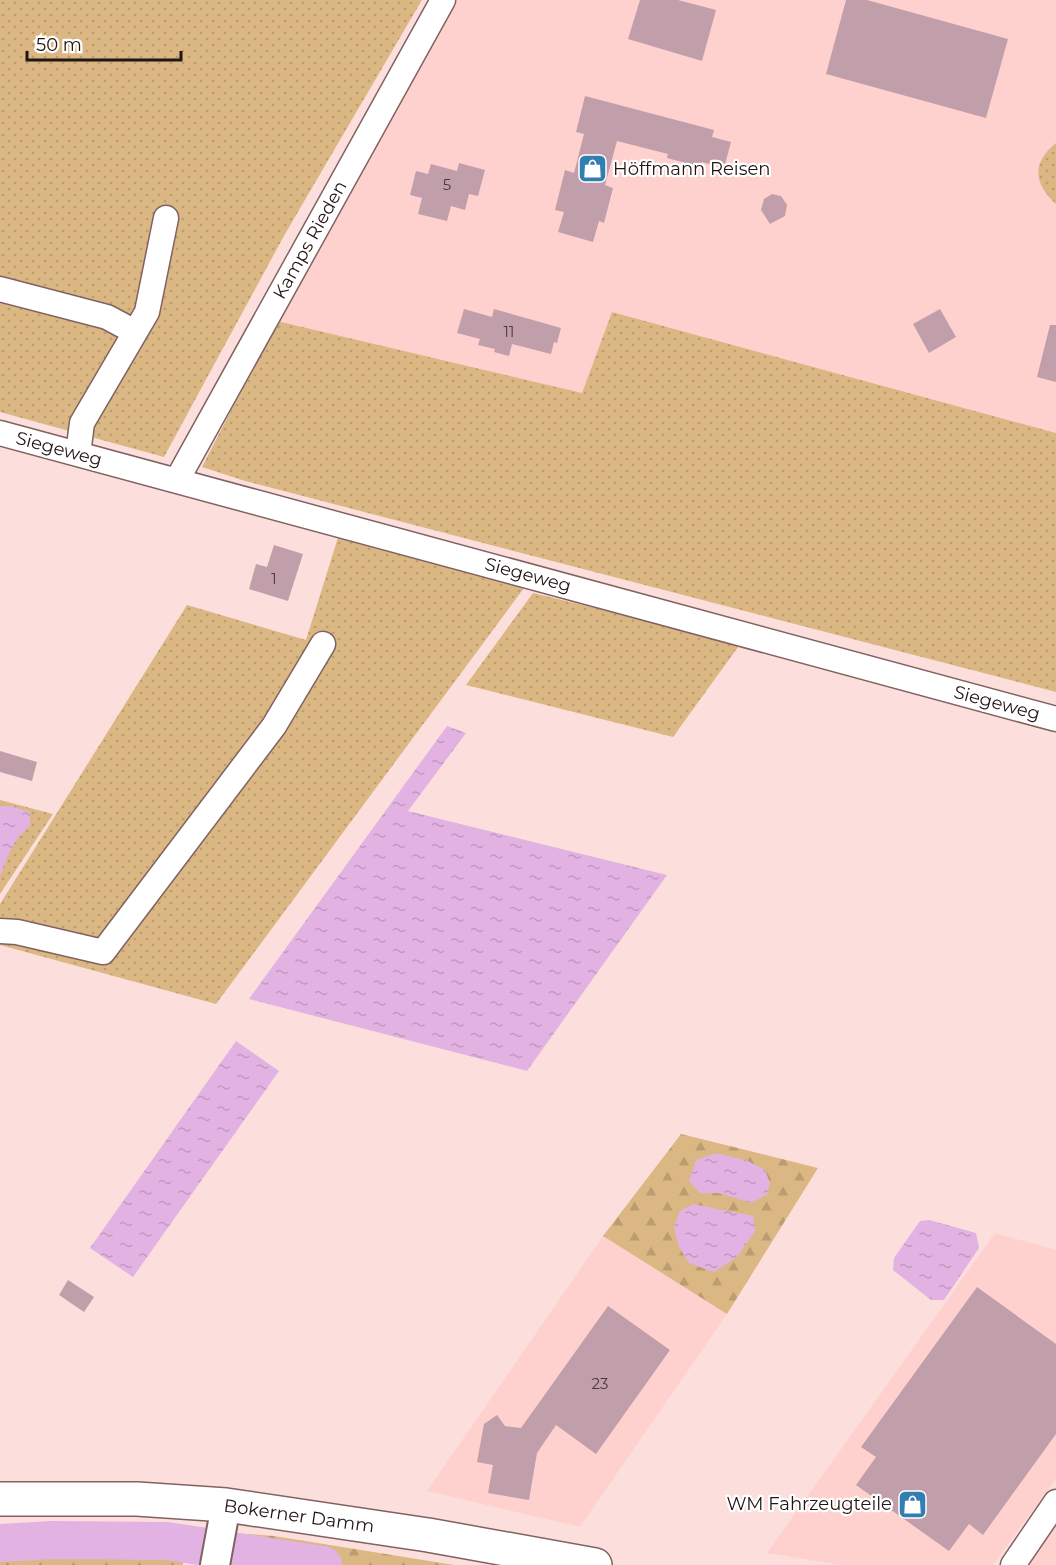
<svg xmlns="http://www.w3.org/2000/svg" width="1056" height="1565" font-family="Montserrat,sans-serif">
  <style>
    .built { fill: #fed1ce }
    .grass { fill: url(#grass-dots) }
    .forest { fill: url(#forest-firs) }
    .water { fill: url(#water-ripples) }
    .lines { fill: none; stroke-linecap: round; stroke-linejoin: round }
    .river { stroke: #e2b2e2; stroke-width: 38 }
    .building { fill: #c09fab }
    .minor-casing { stroke: #816260; stroke-width: 27 }
    .tertiary-casing { stroke: #816260; stroke-width: 32 }
    .secondary-casing { stroke: #816260; stroke-width: 36 }
    .minor { stroke: #fff; stroke-width: 24 }
    .tertiary { stroke: #fff; stroke-width: 28 }
    .secondary { stroke: #fff; stroke-width: 33 }
    .labels { text-anchor: middle; dominant-baseline: central; stroke-width: 4.5; stroke-linejoin: round; paint-order: stroke }
    .number-label { font-size: 15px; fill: #4a383a }
    .poi-label { font-size: 18px; fill: #221515; stroke: #fff; text-anchor: start }
    .street-label { font-size: 18px; fill: #221515; stroke: #fff }
  </style>
  <defs>
    <pattern id="grass-dots" width="8" height="8" patternUnits="userSpaceOnUse" patternTransform="scale(1.5)"><rect width="8" height="8" fill="#dbb883"/><path d="M2 2h.1M6 6h.1" fill="none" stroke="#bc9d70" stroke-width="1.8" stroke-linecap="round"/></pattern>
    <pattern id="forest-firs" width="22" height="20" patternUnits="userSpaceOnUse" patternTransform="scale(1.5)"><rect width="22" height="20" fill="#dbb883"/><path d="M5 1l3.5 6h-7zM16 11l3.5 6h-7z" fill="#bc9d70"/></pattern>
    <pattern id="water-ripples" width="26" height="14" patternUnits="userSpaceOnUse" patternTransform="scale(1.5)"><rect width="26" height="14" fill="#e2b2e2"/><path d="M2 4q2-2 4 0t4 0M15 11q2-2 4 0t4 0" fill="none" stroke="#c298c1"/></pattern>
  </defs>
  <rect width="100%" height="100%" fill="#fcdfdd"/>
  <!-- built -->
  <path class="built" d="M 452,0 L 1056,0 L 1056,433 L 612,312 L 582,393 L 277,321 Z
    M 995,1233 L 1056,1250 L 1056,1479 L 993,1565 L 841,1565 L 767,1553 Z
    M 603,1236 L 727,1314 L 580,1527 L 427,1491 Z
    M 1056,1523 L 1056,1565 L 1025,1565 Z"/>
  <!-- grass -->
  <path class="grass" d="M 0,0 L 422,0 L 285,234 L 164,457 L 0,412 Z
    M 1056,143 L 1056,204 C 1034,184 1031,163 1056,143 Z
    M 612,312 L 1056,433 L 1056,692 L 245,481 L 202,467 L 277,321 L 582,393 Z
    M 340,531 L 524,588 L 216,1004 L 0,945 L 0,904 L 187,605 L 306,640 Z
    M 533,593 L 741,643 L 673,737 L 466,685 Z
    M 0,800 L 53,814 L 0,894 Z"/>
  <!-- forest -->
  <path class="forest" d="M 681,1134 L 818,1168 L 727,1314 L 603,1236 Z
    M 0,1525 L 154,1526 L 187,1529 L 183,1565 L 0,1565 Z
    M 248,1534 L 274,1536 L 454,1565 L 242,1565 Z"/>
  <!-- water -->
  <path class="water" d="M 447,726 L 466,733 L 408,811 L 667,875 L 527,1071 L 249,999 Z
    M 0,806 L 11,806 L 30,812 L 30,826 C 13,839 7,858 0,877 Z
    M 236,1041 L 279,1071 L 133,1277 L 90,1248 Z
    M 716,1153 L 748,1161 L 765,1170 L 770,1183 L 767,1194 L 752,1203 L 718,1193 L 700,1193 L 689,1181 L 696,1160 Z
    M 693,1204 L 753,1216 L 755,1231 L 737,1257 L 714,1272 L 689,1263 L 678,1245 L 674,1227 L 680,1211 Z
    M 929,1220 L 976,1233 L 979,1248 L 944,1300 L 931,1300 L 893,1270 L 894,1258 L 920,1221 Z"/>
  <g class="lines">
    <!-- river -->
    <path class="river" d="M 0,1543 L 52,1540 L 167,1541 L 323,1565"/>
  </g>
  <!-- building -->
  <path class="building" d="M 640,0 L 678,0 L 716,10 L 702,61 L 628,39 Z
    M 846,0 L 867,0 L 1008,39 L 986,118 L 826,74 Z
    M 585,96 L 714,130 L 712,137 L 731,142 L 724,168 L 702,162 L 701,167 L 667,158 L 668,154 L 617,141 L 605,185 L 613,188 L 604,223 L 599,221 L 593,242 L 558,232 L 564,212 L 555,210 L 565,170 L 574,173 L 584,134 L 576,132 Z
    M 459,163 L 485,170 L 478,196 L 469,194 L 465,210 L 451,206 L 447,221 L 418,214 L 422,198 L 410,195 L 416,171 L 428,174 L 431,164 L 457,171 Z
    M 772,194 L 781,196 L 787,205 L 785,216 L 770,224 L 761,210 L 764,199 Z
    M 464,309 L 492,317 L 494,309 L 561,328 L 557,343 L 554,342 L 551,354 L 512,344 L 509,356 L 494,352 L 495,349 L 478,345 L 480,339 L 457,333 Z
    M 940,309 L 956,337 L 929,353 L 913,324 Z
    M 1050,325 L 1056,325 L 1056,382 L 1037,377 Z
    M 274,545 L 303,554 L 288,601 L 249,589 L 256,564 L 267,567 Z
    M 0,751 L 37,762 L 32,781 L 0,772 Z
    M 68,1280 L 94,1297 L 84,1312 L 59,1295 Z
    M 977,1287 L 1056,1344 L 1056,1434 L 983,1535 L 969,1524 L 949,1551 L 856,1485 L 876,1457 L 861,1447 Z
    M 608,1306 L 670,1350 L 596,1454 L 556,1425 L 537,1453 L 529,1500 L 488,1493 L 493,1465 L 477,1462 L 484,1424 L 497,1415 L 505,1426 L 521,1428 Z"/>
  <g class="lines">
    <defs>
      <path id="minor" d="M 0,289 L 107,317 L 135,332
        M 0,433 L 1056,719
        M 78,454 L 82,423 L 147,312 L 166,218
        M 177,480 L 443,0
        M 0,931 L 17,932 L 103,952 L 274,726 L 323,644
        M 1013,1565 L 1056,1502"/>
      <path id="tertiary" d="M 215,1565 L 226,1505"/>
      <path id="secondary" d="M 0,1499 L 137,1499 L 226,1505 L 428,1535 L 595,1565"/>
    </defs>
    <!-- minor casing -->
    <use href="#minor" class="minor-casing"/>
    <!-- tertiary casing -->
    <use href="#tertiary" class="tertiary-casing"/>
    <!-- secondary casing -->
    <use href="#secondary" class="secondary-casing"/>
    <!-- minor -->
    <use href="#minor" class="minor"/>
    <!-- tertiary -->
    <use href="#tertiary" class="tertiary"/>
    <!-- secondary -->
    <use href="#secondary" class="secondary"/>
  </g>
  <!-- icons -->
  <defs>
    <symbol id="shop-square" viewBox="-11 -11 22 22"><rect x="-9" y="-9" width="18" height="18" rx="4" fill="#337eb1" stroke="#fff"/><path d="M-5-2.5h2.3a2.7 3.5 0 0 1 5.4 0H5L5.5 6h-11ZM-1.5-2.5h3a1.5 2.3 0 0 0-3 0Z" fill="#fff"/></symbol>
  </defs>
  <g fill-rule="evenodd">
    <use href="#shop-square" x="576" y="152" width="33" height="33"/>
    <use href="#shop-square" x="896" y="1488" width="33" height="33"/>
  </g>
  <g class="labels">
    <!-- number labels -->
    <g class="number-label">
      <text x="447" y="184">5</text>
      <text x="509" y="331">11</text>
      <text x="274" y="578">1</text>
      <text x="600" y="1383">23</text>
    </g>
    <!-- poi labels -->
    <g class="poi-label">
      <text x="613" y="169">Höffmann Reisen</text>
      <text x="892" y="1504" text-anchor="end">WM Fahrzeugteile</text>
    </g>
    <!-- street labels -->
    <g class="street-label">
      <text transform="translate(310 240) rotate(-61)">Kamps Rieden</text>
      <text transform="translate(59 449) rotate(15)">Siegeweg</text>
      <text transform="translate(528 575) rotate(15)">Siegeweg</text>
      <text transform="translate(997 703) rotate(15)">Siegeweg</text>
      <text transform="translate(299 1516) rotate(8)">Bokerner Damm</text>
    </g>
  </g>
  <!-- scale -->
  <path d="M27 51v9h154v-9" fill="none" stroke="#221515" stroke-width="3"/>
  <text x="36" y="51" font-size="18" fill="#221515" stroke="#ffffff" stroke-width="4.5" paint-order="stroke">50 m</text>
</svg>
